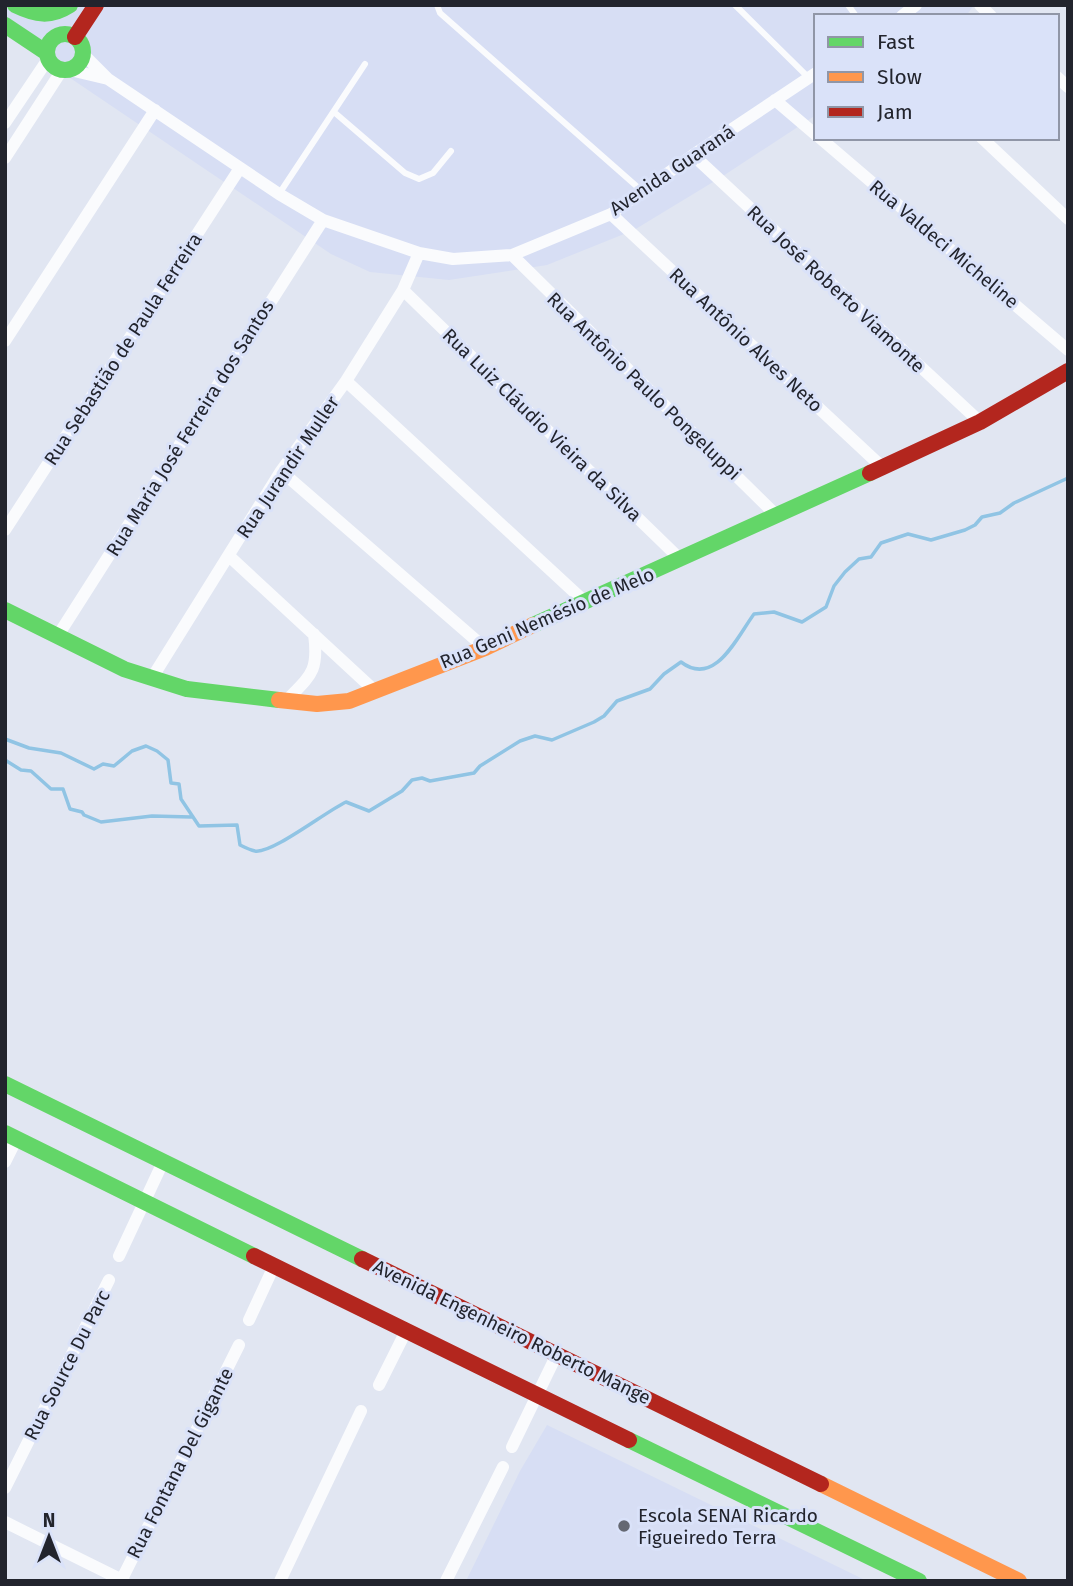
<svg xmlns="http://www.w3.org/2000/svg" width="1073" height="1586" font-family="'Fira Sans',sans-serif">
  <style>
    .built { fill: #d7def4 }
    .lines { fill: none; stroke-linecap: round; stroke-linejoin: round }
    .stream { stroke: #90c4e4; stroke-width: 3.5 }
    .lane { stroke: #fafbfd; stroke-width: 6 }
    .street { stroke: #fafbfd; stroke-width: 12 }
    .fast { stroke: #63d668; stroke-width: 16 }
    .slow { stroke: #ff974d; stroke-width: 16 }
    .jam { stroke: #b3261e; stroke-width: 16 }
    .poi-dot { fill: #656872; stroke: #dae2f9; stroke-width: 2.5 }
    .labels { text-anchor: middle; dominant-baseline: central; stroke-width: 6; stroke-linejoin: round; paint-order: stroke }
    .street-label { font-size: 19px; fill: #22242d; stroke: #dae2f9 }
    .poi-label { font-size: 19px; fill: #22242d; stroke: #dae2f9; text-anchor: start }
  </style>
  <rect width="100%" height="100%" fill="#e1e6f2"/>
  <!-- built -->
  <path class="built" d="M 5,5 L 974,5 L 966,16 L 816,16 L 816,115 L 723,176 L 634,230 L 547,265 L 449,280 L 370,272 L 331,254 L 5,34 Z
    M 547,1425 L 867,1581 L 466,1581 L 520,1471 Z"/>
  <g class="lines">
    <!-- stream -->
    <path class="stream" d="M 5,739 L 29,748 L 61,753 L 94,769 L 103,764 L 114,766 L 132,751 L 146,746 L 157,751 L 168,760 L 171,783 L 179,784 L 181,799 L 199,826 L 237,825 L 240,845 C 244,847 250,850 255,851 C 272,854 325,812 346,802 L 369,811 L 402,791 L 412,780 L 422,778 L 430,781 L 474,773 L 480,766 L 520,741 L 535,736 L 552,740 L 594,722 L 604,716 L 617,701 L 650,689 L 664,674 L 681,662 C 715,688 737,637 754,614 L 774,612 L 802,622 L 826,607 L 834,586 L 845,572 L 859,559 L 871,557 L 881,543 L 908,534 L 931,540 L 965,530 L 975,525 L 982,517 L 1000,513 L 1014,503 L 1068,478
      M 5,760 L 21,770 L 31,771 L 51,789 L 63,789 L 70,809 L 82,812 L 84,815 L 101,822 L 152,816 L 191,817"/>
    <!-- lane -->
    <path class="lane" d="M 437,5 L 440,13 L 642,191
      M 735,5 L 809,78
      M 848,5 L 856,16
      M 334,112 L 405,173 L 419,179 L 433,173 L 451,151
      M 279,194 L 365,64"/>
    <!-- street -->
    <path class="street" d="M 980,5 L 991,16
      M 902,16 L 916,5
      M 84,55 L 108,79 L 279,194 L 323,220 L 419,253 L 453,259 L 512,255 L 611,214 L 693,155 L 816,73
      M 70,70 L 108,79
      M 1057,77 L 1068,87
      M 775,100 L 816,135
      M 5,123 L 48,59
      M 820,138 L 1068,350
      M 982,138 L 1068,219
      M 693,155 L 980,422
      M 5,158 L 62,70
      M 611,214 L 881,466
      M 512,255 L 777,516
      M 403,290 L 681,560
      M 5,341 L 155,110
      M 346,381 L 584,601
      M 281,471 L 485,648
      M 5,530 L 240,168
      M 229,556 L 375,691
      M 57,637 L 323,220
      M 152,678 L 281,471 L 346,381 L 403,290 L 419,253
      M 285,702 C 311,675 319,672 314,634
      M 5,1162 L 17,1138
      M 119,1256 L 163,1162
      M 249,1320 L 274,1266
      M 379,1385 L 406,1331
      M 512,1447 L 557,1354
      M 5,1488 L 109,1280
      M 5,1522 L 124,1581
      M 121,1581 L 239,1345
      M 280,1581 L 361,1411
      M 446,1581 L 503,1467"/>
    <!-- fast -->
    <path class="fast" d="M 15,5 C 36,15 50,18 70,5
      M 5,25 L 47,53
      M47 52a18 18 0 1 1 36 0a18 18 0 1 1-36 0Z
      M 5,610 L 124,669 L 187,689 L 279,700
      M 533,625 L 870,473
      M 5,1084 L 362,1259
      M 5,1133 L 254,1256
      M 629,1440 L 919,1581"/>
    <!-- slow -->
    <path class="slow" d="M 279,700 L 317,704 L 349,701 L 485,648 L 533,625
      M 821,1484 L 1019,1581"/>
    <!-- jam -->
    <path class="jam" d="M 75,37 L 96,5
      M 870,473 L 980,422 L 1068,371
      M 254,1256 L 629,1440
      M 362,1259 L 821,1484"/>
  </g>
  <!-- markers -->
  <circle class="poi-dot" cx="624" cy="1526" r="7"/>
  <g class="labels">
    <!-- street labels -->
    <g class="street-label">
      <text transform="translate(672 170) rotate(-34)">Avenida Guaraná</text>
      <text transform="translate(944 244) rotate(40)">Rua Valdeci Micheline</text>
      <text transform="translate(836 289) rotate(43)">Rua José Roberto Viamonte</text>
      <text transform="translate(746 340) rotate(43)">Rua Antônio Alves Neto</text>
      <text transform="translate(123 349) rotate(-57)">Rua Sebastião de Paula Ferreira</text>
      <text transform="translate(644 386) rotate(44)">Rua Antônio Paulo Pongeluppi</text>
      <text transform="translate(542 425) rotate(44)">Rua Luiz Cláudio Vieira da Silva</text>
      <text transform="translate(190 428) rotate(-58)">Rua Maria José Ferreira dos Santos</text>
      <text transform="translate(288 467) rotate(-56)">Rua Jurandir Muller</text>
      <text transform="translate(547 618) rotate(-23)">Rua Geni Nemésio de Melo</text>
      <text transform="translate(512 1332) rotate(26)">Avenida Engenheiro Roberto Mange</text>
      <text transform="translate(67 1365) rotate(-63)">Rua Source Du Parc</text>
      <text transform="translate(180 1463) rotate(-63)">Rua Fontana Del Gigante</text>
    </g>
    <!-- poi labels -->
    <g class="poi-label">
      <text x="638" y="1515">Escola SENAI Ricardo<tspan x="638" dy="22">Figueiredo Terra</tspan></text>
    </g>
  </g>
  <!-- border -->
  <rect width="1073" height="1586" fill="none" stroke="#22242d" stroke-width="14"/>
  <!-- legend -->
  <rect x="814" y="14" width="245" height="126" fill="#dae2f9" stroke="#9096a7" stroke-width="2"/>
  <rect x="828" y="37" width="35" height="10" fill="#63d668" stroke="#9096a7" stroke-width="2"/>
  <text x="877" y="49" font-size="21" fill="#22242d">Fast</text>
  <rect x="828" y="72" width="35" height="10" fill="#ff974d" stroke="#9096a7" stroke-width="2"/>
  <text x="877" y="84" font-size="21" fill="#22242d">Slow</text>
  <rect x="828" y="107" width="35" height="10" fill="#b3261e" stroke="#9096a7" stroke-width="2"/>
  <text x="877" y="119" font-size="21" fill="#22242d">Jam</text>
  <!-- north arrow -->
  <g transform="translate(49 1537)" stroke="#dae2f9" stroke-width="5" paint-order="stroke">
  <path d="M0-5L12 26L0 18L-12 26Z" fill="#22242d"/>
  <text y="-10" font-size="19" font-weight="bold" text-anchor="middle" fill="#22242d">N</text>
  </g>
</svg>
